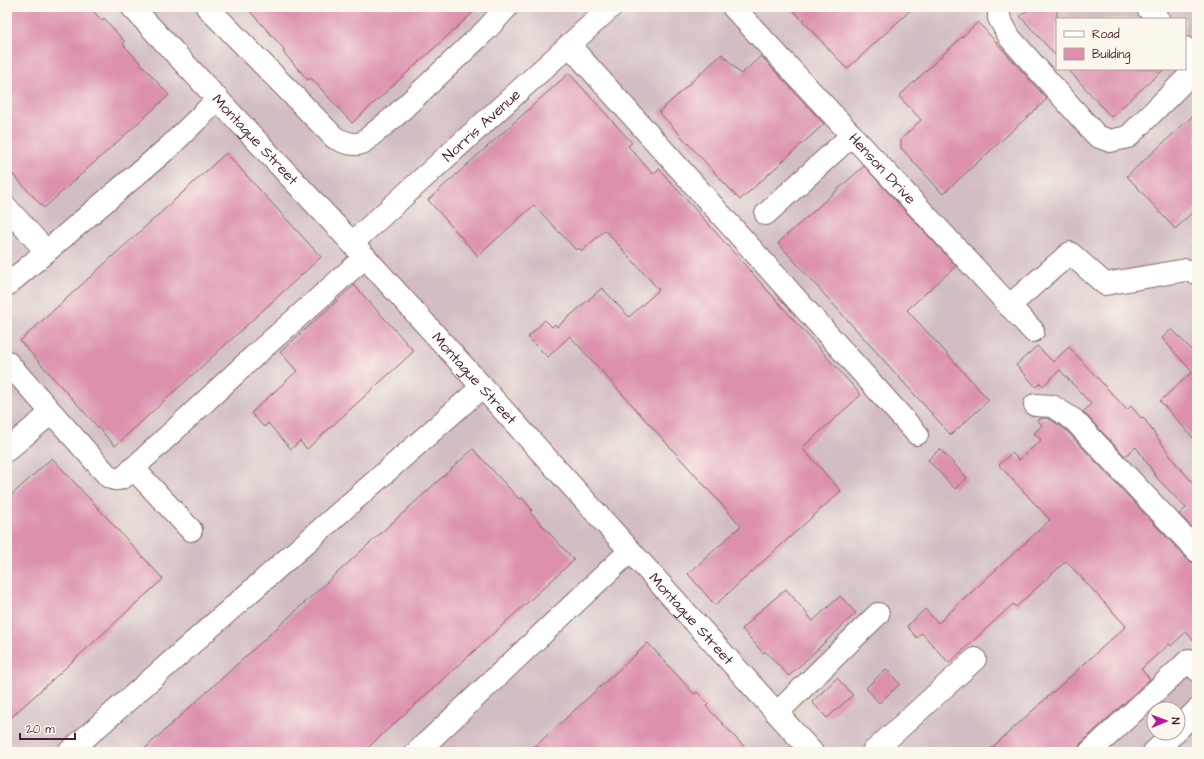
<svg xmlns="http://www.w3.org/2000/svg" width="1204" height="759" font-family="'Architects Daughter',sans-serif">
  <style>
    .industrial { fill: #d2bec2; fill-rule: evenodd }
    .building { fill: #dc90ae }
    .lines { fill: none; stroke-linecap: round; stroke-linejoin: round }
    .minor-casing { stroke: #866666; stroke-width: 24 }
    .minor { stroke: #fff; stroke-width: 22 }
    .labels { text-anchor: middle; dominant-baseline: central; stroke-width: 3.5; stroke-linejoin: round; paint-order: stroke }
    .street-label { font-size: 15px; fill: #4a1f2b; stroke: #fbf7ec }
  </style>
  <rect width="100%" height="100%" fill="#fbf7ec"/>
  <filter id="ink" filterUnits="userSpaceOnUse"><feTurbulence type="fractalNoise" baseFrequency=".025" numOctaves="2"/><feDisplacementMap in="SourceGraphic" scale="8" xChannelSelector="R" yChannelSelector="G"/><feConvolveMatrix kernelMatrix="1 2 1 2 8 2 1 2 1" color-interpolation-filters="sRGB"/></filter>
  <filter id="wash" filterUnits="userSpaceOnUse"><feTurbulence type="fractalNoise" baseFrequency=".012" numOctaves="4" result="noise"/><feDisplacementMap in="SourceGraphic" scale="16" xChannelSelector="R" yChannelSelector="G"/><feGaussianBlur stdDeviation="0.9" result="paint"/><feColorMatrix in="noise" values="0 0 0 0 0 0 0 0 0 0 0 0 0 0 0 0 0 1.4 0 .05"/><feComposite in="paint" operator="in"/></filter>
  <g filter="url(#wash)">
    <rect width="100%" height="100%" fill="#f6e9d4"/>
    <!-- industrial -->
    <path class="industrial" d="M 7,7 L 1197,7 L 1197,752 L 7,752 ZM 1057,19 L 1185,19 L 1185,69 L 1057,69 ZM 1154,709 L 1178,709 L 1178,733 L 1154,733 Z"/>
    <g id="blocks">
      <!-- building -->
      <path class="building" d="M 13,7 L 90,7 L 102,21 L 104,18 L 125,42 L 123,44 L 169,95 L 44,208 L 7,168 L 7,13 Z
        M 246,7 L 479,7 L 352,123 L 311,78 L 308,80 L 283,52 L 285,50 Z
        M 790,7 L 914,7 L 847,69 Z
        M 1031,7 L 1057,7 L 1057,57 L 1020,16 Z
        M 978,22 L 1047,99 L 943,194 L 901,148 L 901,139 L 921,120 L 899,96 Z
        M 722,54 L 741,74 L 761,56 L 824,124 L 740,200 L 659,112 Z
        M 1068,69 L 1164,69 L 1111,117 Z
        M 569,73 L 632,143 L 628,146 L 653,174 L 659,169 L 861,395 L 802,448 L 841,491 L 715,605 L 688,574 L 741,526 L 570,336 L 548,357 L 528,337 L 545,320 L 552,327 L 555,324 L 557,327 L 602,288 L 629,317 L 659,290 L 605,230 L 582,251 L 579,248 L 576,250 L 534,205 L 478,256 L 428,200 Z
        M 1197,112 L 1197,208 L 1175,229 L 1127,176 Z
        M 226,153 L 321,257 L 115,446 L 20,341 Z
        M 864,166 L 956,266 L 907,310 L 989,400 L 951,435 L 778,243 Z
        M 354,285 L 414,351 L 307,449 L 300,441 L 291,449 L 268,423 L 264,427 L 251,413 L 297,371 L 280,352 Z
        M 1172,329 L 1197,356 L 1197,442 L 1160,401 L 1192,372 L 1162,338 Z
        M 1037,346 L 1053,362 L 1069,347 L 1127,410 L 1131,406 L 1141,418 L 1143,417 L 1177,465 L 1197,487 L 1197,533 L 1179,514 L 1186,508 L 1158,479 L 1136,447 L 1125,456 L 1083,412 L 1091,404 L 1060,370 L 1043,386 L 1040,383 L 1036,387 L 1016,365 Z
        M 1044,418 L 1048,418 L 1066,430 L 1188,560 L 1193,563 L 1197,563 L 1197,644 L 1186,632 L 1171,646 L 1169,644 L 1141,669 L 1150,679 L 1081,743 L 1077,752 L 987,752 L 1126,626 L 1066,561 L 1016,607 L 1013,604 L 949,663 L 922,633 L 917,638 L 907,626 L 925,609 L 938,623 L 1050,520 L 999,465 L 1012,453 L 1019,460 L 1041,440 L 1034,433 L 1042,425 L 1037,420 Z
        M 473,449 L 519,499 L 521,497 L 532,510 L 530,512 L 574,560 L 363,752 L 141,752 Z
        M 940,449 L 967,478 L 955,489 L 928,460 Z
        M 52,458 L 163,579 L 7,721 L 7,499 Z
        M 786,589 L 813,621 L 840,596 L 856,613 L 789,676 L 765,651 L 763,653 L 742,629 L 753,619 L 752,618 Z
        M 648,643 L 694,694 L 697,692 L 708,704 L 706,706 L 749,752 L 529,752 Z
        M 886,669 L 900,684 L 879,703 L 866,688 Z
        M 837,678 L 853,695 L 827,718 L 812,702 Z"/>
    </g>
  </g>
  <g filter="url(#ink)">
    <use href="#blocks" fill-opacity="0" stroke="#866666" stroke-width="1"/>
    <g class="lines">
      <defs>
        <g id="minor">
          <path id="s1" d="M 132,7 L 365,257 L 812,752"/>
          <path d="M 207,7 L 335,138 C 344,142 352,146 362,143 L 394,117 L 487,29 L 507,7"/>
          <path id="s2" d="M 733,7 L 1033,331"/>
          <path d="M 999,7 L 999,18 L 1010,38 L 1097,136 L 1110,141 L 1128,137 L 1197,68"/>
          <path d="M 1147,7 L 1158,19"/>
          <path d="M 569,45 L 917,434"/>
          <path d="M 1185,48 L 1197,61"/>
          <path d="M 7,208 L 46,251"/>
          <path d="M 766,214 L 852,135"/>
          <path id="s3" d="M 352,243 L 611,7"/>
          <path d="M 7,285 L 169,147 L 218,99"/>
          <path d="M 1009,306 L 1070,253 L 1105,284 L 1186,270 L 1197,273"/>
          <path d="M 7,362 L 109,477 C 115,480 118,480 124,477 L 253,357 L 365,257"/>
          <path d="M 1035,405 L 1052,406 L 1074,420 L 1197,551"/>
          <path d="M 7,450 L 51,413"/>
          <path d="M 133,468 L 191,530"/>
          <path d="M 777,713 L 878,614"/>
          <path d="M 1178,729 L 1197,710"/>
          <path d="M 69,752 L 482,387"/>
          <path d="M 417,752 L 630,551"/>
          <path d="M 873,752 L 975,659"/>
          <path d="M 1090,752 L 1189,660 L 1197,670"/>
          <path d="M 1154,752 L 1174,733"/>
        </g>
      </defs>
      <!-- minor casing -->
      <use href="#minor" class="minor-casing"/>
      <!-- minor -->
      <use href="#minor" class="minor"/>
    </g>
  </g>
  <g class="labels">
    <!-- street labels -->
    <g class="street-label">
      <text stroke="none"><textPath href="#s3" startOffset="175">Norris Avenue</textPath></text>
      <text stroke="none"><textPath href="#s1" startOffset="181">Montague Street</textPath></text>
      <text stroke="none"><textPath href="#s2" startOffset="220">Henson Drive</textPath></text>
      <text stroke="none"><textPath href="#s1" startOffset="505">Montague Street</textPath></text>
      <text stroke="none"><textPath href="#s1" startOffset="829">Montague Street</textPath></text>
    </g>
  </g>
  <!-- margin -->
  <rect width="1204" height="759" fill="none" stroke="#fbf7ec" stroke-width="24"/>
  <!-- legend -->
  <rect x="1056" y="18" width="130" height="52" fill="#fbf7ec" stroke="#b4a19f"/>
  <rect x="1064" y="31" width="20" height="6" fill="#ffffff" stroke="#b4a19f"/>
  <text x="1092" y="38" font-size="12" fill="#4a1f2b">Road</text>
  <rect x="1064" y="48" width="20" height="12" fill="#dc90ae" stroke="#b4a19f"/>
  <text x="1092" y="58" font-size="12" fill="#4a1f2b">Building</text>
  <!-- north arrow -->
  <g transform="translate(1166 721) rotate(89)"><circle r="19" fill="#fbf7ec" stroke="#b4a19f"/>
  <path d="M0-3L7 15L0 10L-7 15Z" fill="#b5179e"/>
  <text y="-6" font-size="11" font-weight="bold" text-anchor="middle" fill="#4a1f2b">N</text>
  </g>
  <!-- scale -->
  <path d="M20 733v6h55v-6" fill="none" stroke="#4a1f2b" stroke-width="2"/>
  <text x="26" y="733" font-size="12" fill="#4a1f2b" stroke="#fbf7ec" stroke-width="3" paint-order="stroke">20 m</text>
</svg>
